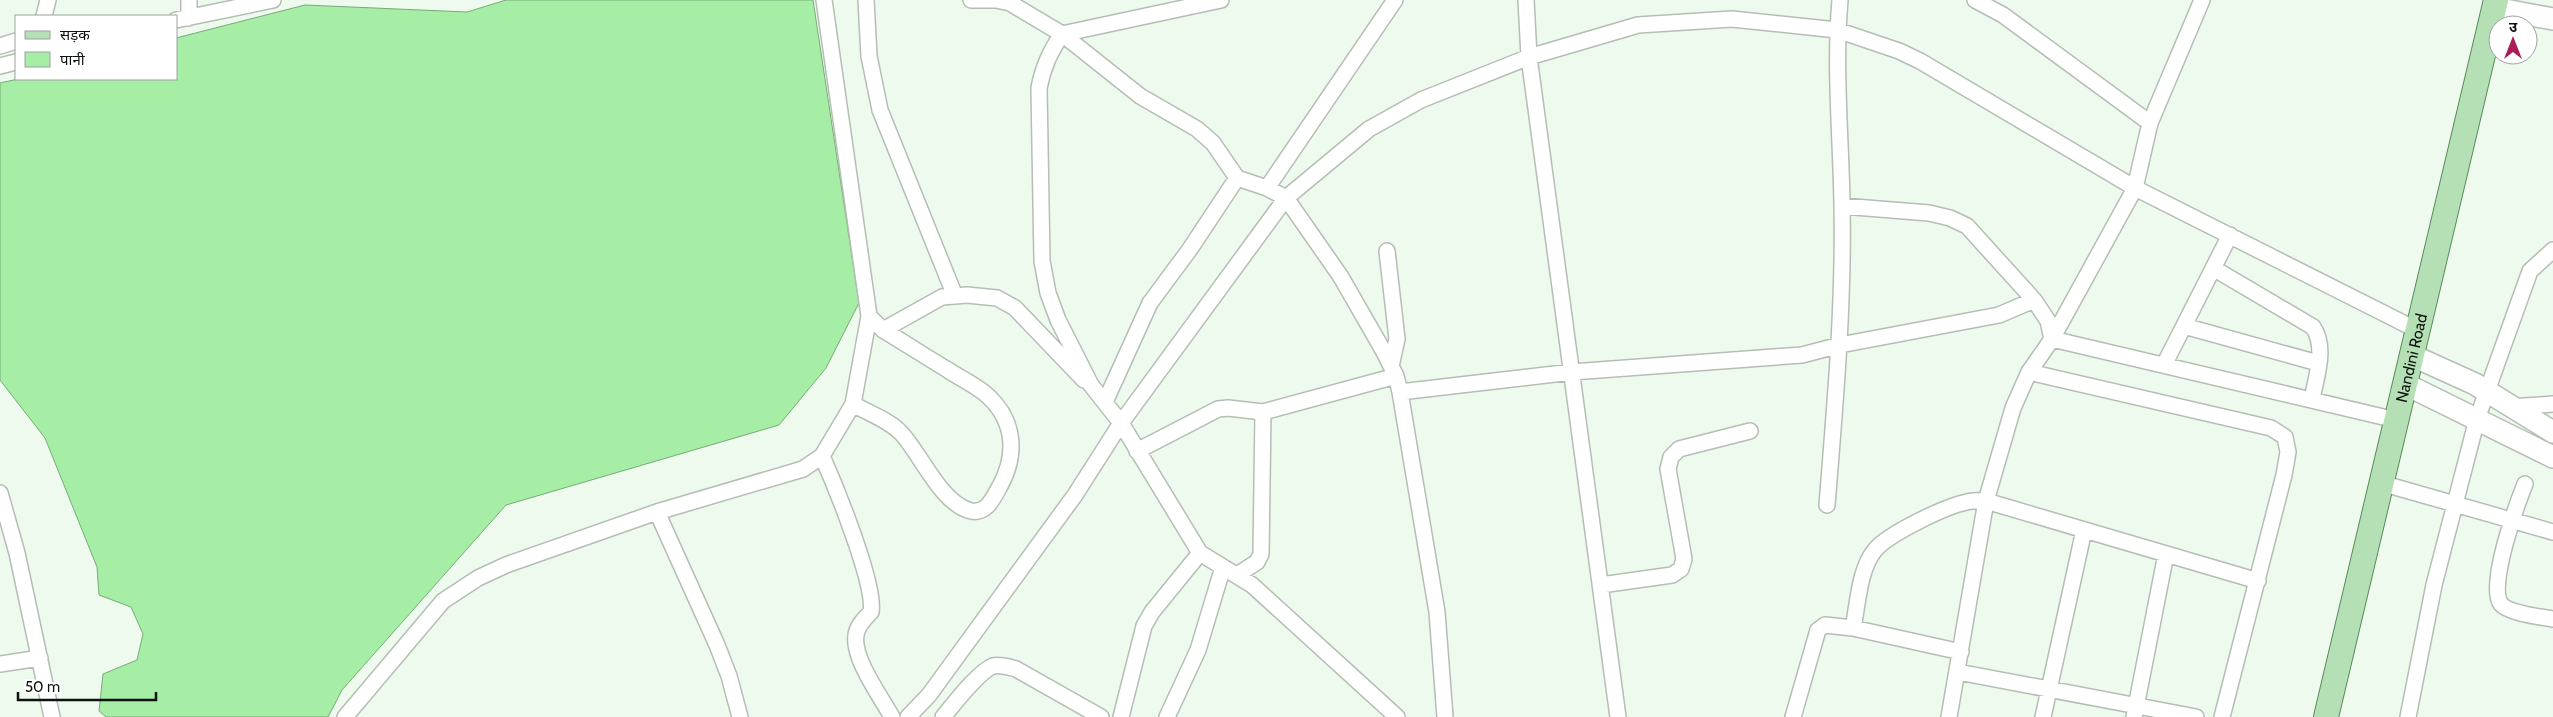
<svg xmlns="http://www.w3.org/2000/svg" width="2553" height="717" font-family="Cabin,'Noto Sans Devanagari',sans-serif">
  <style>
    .water { fill: #a6eda6; stroke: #78ab78 }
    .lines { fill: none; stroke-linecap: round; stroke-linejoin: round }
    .street-casing { stroke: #b4beb3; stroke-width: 18 }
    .secondary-casing { stroke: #b4beb3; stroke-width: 24 }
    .primary-casing { stroke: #5a8b5a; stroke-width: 26 }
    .street { stroke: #fff; stroke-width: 15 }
    .secondary { stroke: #fff; stroke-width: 21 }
    .primary { stroke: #b5e0b5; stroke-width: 24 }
    .labels { text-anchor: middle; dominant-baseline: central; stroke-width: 4; stroke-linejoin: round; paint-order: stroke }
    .street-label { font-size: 16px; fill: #0e120e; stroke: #fff }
  </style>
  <rect width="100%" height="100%" fill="#effaee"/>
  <!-- water -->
  <path class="water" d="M 506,0 L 813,0 L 859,303 L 826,368 L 779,425 L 506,505 L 342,690 L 328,717 L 106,717 L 99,711 L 103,674 L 137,660 L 143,634 L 131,607 L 99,595 L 97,567 L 45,438 L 0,380 L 0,83 L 18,79 L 176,79 L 176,38 L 305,5 L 467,12 Z"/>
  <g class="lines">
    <defs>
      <path id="street" d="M 866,0 L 869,56 L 880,110 L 955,296
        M 971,0 L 996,0 L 1010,3 L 1062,34 L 1140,96 L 1197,129 L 1213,143 L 1237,178 L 1267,188 L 1286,198 L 1341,277 L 1384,352 L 1396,376 L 1400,392 L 1437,612 L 1445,717
        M 1221,0 L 1062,34 C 1050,52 1043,67 1039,88 L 1042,261 L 1048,293 L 1058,320 L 1091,385 L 1121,423 L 1200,553 L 1252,585 L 1397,717
        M 1526,0 L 1529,57 L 1618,717
        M 1975,0 L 2003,15 L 2150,123
        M 44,16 L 48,0
        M 189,18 L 189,0
        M 176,20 L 273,0
        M 0,46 L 16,41
        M 0,66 L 16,62
        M 1267,188 L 1395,0
        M 1842,206 L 1929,213 L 1950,218 L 1967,226 L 2034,300 L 2048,321 L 2052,339 L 2396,420
        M 1387,251 L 1397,339 L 1391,366
        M 2213,268 L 2313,327 C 2327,348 2316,376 2312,400
        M 2184,326 L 2318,363
        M 883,330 L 942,297 L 967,295 L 997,298 L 1015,308 L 1084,380
        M 2164,365 L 2230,235
        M 2029,372 L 2271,428 L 2285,437 L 2288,452 L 2284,475 L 2222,717
        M 1400,392 L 1572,372 L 1802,355 L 1840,345 L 1999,315 L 2034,300
        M 1105,402 L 1150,303 L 1190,249 L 1237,178
        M 853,404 C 868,413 889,420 901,433 C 921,454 941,504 971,511 C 987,514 993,498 1000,486 C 1017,455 1015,422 989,397 C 978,386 961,379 948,370 C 926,357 905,343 883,330 L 869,316
        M 2511,407 L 2553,404
        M 1137,451 L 1218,409 L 1228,408 L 1263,412 L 1396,376
        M 822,456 C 835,485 876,585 871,612 C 865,618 857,626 856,635 C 852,658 881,697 892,717
        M 2381,483 L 2553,532
        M 2525,484 C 2517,504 2487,587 2501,604 C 2508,613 2541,617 2553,619
        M 0,493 L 17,553 L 52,717
        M 1827,505 C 1835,405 1844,305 1842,205 C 1841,137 1834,68 1840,0
        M 657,512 L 717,645 L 729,676 L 740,717
        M 1237,575 L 1257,562 L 1261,554 L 1263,412
        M 1601,585 L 1672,575 L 1681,569 L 1684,559 L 1668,469 L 1671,457 L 1679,449 L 1750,431
        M 1853,628 L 1961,652
        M 0,664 L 40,658
        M 1958,672 L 2196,717
        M 345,717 L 443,601 L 478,578 L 506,565 L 657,512 L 803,469 L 822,456 L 853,404 L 869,316 L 824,0
        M 908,717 L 929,695 L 1075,495 L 1121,423 L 1286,198 L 1369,129 L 1421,100 L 1529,57 L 1638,25 L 1732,19 L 1837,30 L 1899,51 L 1920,61 L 2135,188 L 2417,330
        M 943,717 C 954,704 978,672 993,666 C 1000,664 1009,667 1016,669 L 1101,717
        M 1121,717 L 1144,626 L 1152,612 L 1200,553
        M 1167,717 L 1198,650 L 1223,567
        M 1793,717 L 1818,630 L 1825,625 L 1853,628 C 1858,604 1859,569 1875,550 C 1888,534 1946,506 1967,502 C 1973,500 1980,501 1986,501 L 2258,581
        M 1949,717 L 1986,501 L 2013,408 L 2029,372 L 2052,339 L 2135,188 L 2150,123 L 2202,0
        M 2043,717 L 2084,530
        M 2134,717 L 2166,554
        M 2408,717 L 2434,585 L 2477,419 L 2530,271 L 2553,250"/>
      <path id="secondary" d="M 2494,8 L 2553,19
        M 2411,355 L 2475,384 L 2553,432
        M 2405,384 L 2553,457"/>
      <g id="primary">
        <path id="s1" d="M 2326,717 L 2496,0"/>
      </g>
    </defs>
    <!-- street casing -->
    <use href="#street" class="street-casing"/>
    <!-- secondary casing -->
    <use href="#secondary" class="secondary-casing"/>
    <!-- primary casing -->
    <use href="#primary" class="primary-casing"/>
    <!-- street -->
    <use href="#street" class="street"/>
    <!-- secondary -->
    <use href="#secondary" class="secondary"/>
    <!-- primary -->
    <use href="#primary" class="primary"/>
  </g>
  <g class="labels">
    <!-- street labels -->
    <g class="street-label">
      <text stroke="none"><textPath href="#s1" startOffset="369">Nandini Road</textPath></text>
    </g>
  </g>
  <!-- legend -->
  <rect x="15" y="15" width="162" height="65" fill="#ffffff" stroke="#9fa09f"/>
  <rect x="25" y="31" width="25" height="8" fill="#b5e0b5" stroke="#9fa09f"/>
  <text x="60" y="40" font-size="15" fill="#0e120e">सड़क</text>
  <rect x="25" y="52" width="25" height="15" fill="#a6eda6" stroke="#9fa09f"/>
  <text x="60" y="65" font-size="15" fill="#0e120e">पानी</text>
  <!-- north arrow -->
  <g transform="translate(2513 40)"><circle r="24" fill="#ffffff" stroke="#9fa09f"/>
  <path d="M0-4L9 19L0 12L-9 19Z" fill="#aa1c59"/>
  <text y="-8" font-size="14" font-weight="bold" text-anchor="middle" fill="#0e120e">उ</text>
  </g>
  <!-- scale -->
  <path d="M18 692v8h138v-8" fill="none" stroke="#0e120e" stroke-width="2.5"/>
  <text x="25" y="692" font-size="15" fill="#0e120e" stroke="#ffffff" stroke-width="4" paint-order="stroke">50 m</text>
</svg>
